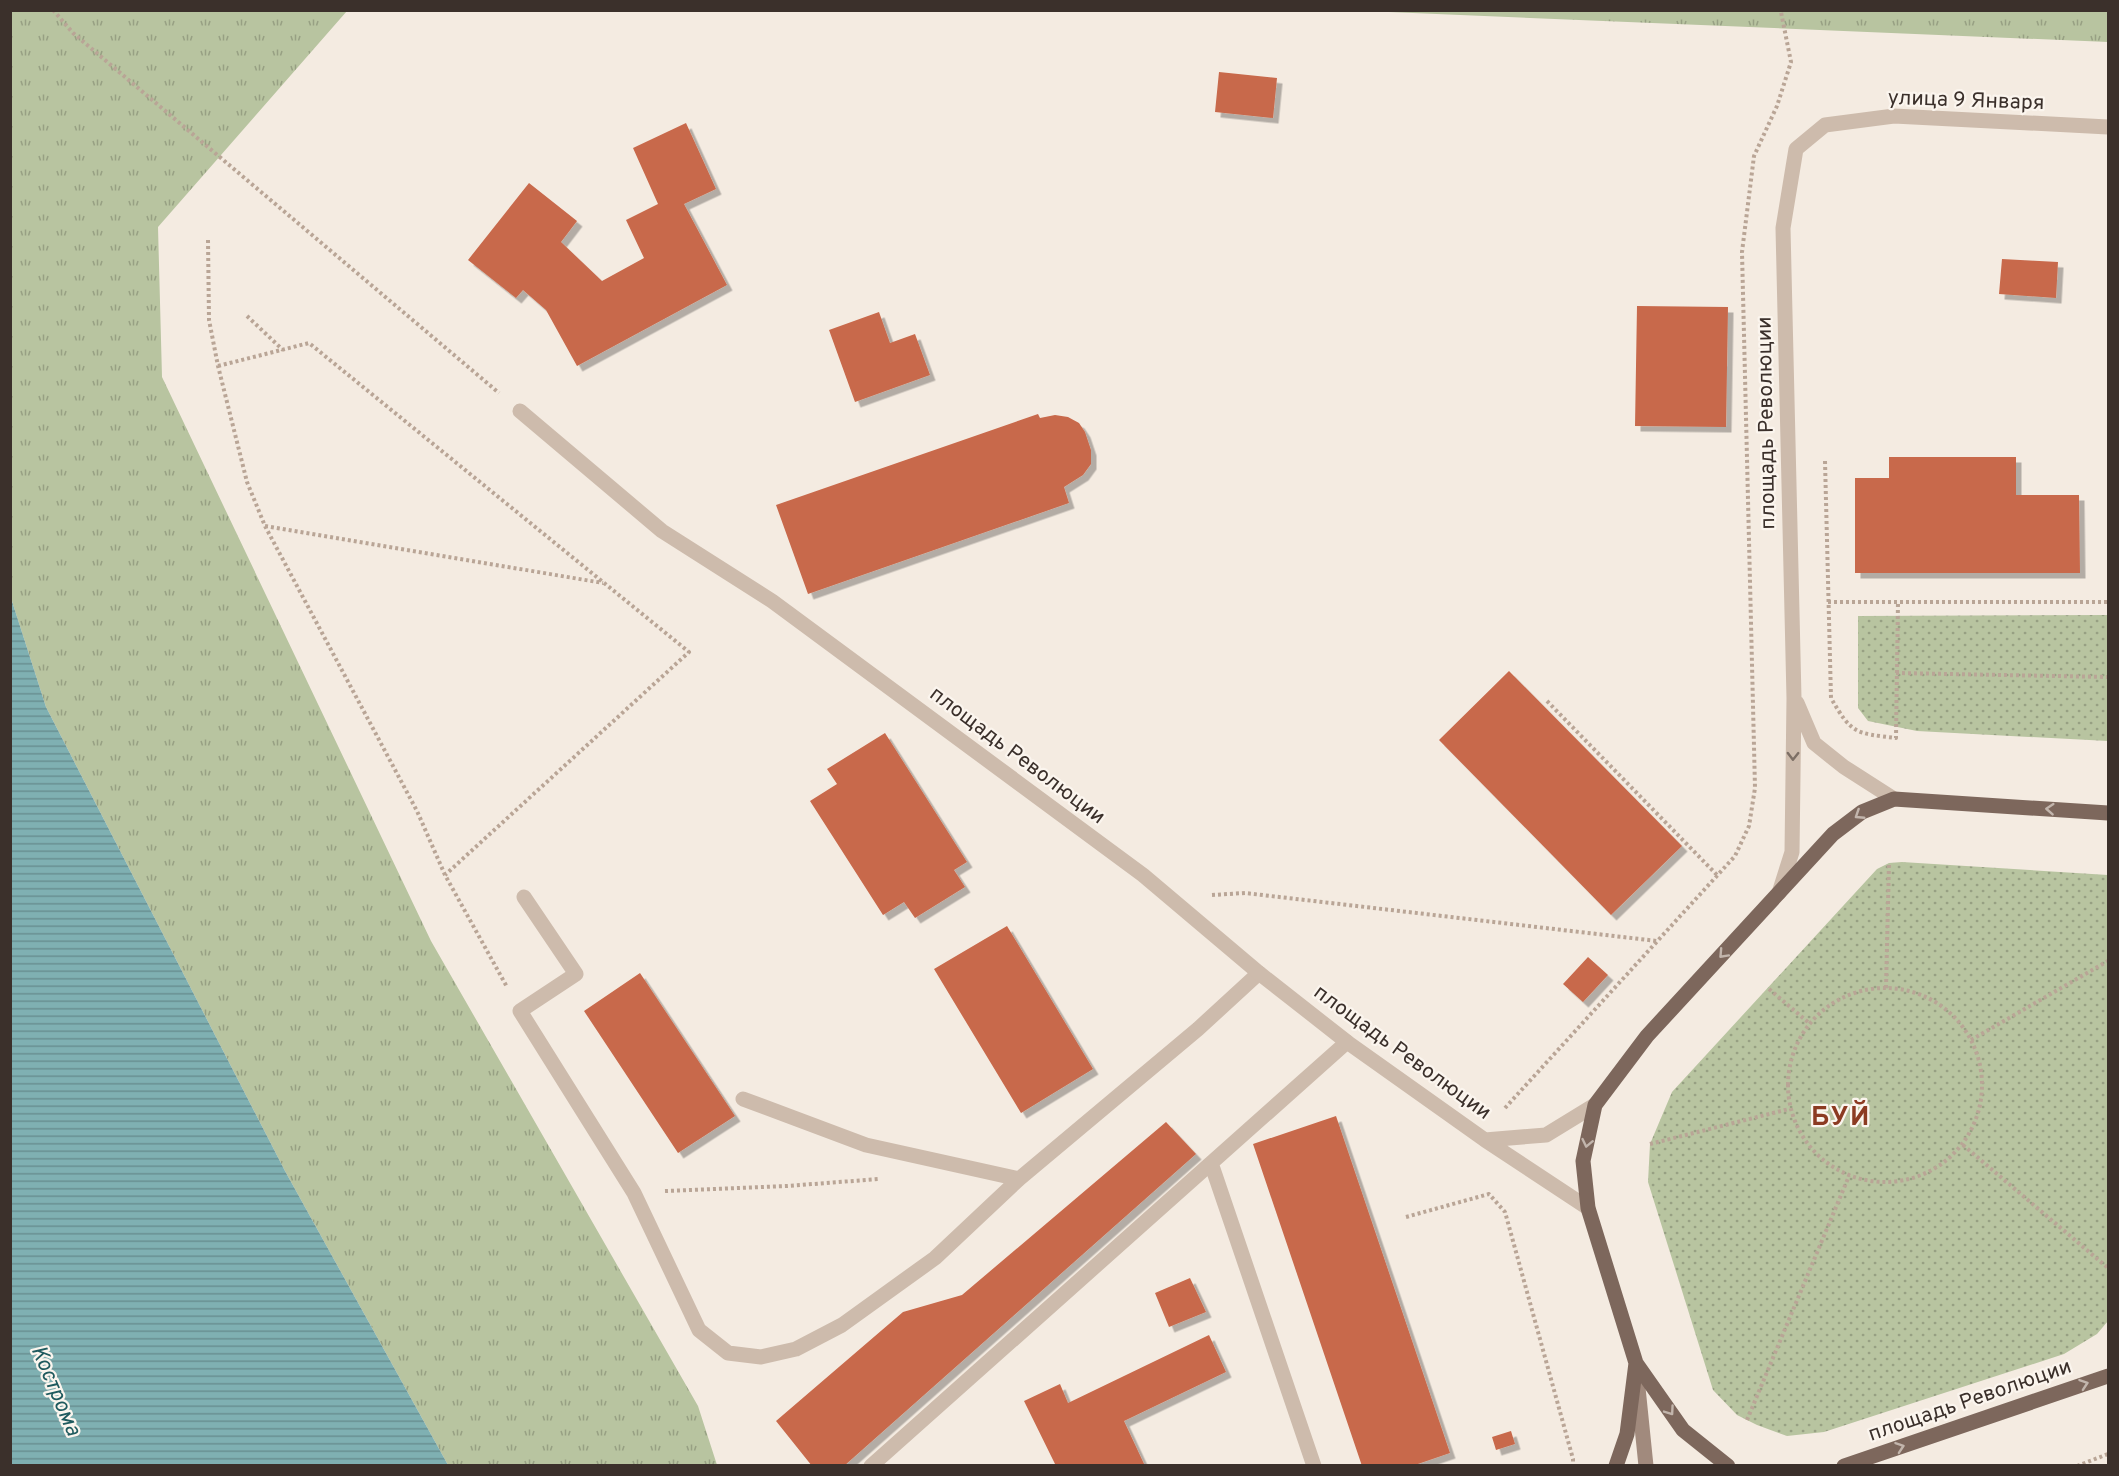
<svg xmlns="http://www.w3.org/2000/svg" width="2119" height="1476" font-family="Overpass,sans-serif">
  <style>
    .grass { fill: url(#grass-tufts) }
    .park { fill: url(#park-dots) }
    .water { fill: url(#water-rules) }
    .building { fill: #c8694b; filter: url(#shadow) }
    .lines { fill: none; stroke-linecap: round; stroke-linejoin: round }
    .path { stroke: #b9a596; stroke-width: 4; stroke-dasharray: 3 3; stroke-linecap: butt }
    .service { stroke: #cdbbac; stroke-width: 15 }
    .minor { stroke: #cdbbac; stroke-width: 15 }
    .secondary { stroke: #a18a7d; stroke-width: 15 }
    .primary { stroke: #7d675c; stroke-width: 15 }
    .oneway { stroke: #7d6f65 }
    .oneway2 { stroke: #c2b5ac }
    .labels { text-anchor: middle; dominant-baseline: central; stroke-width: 4.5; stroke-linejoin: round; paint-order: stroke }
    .street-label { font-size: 21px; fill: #3b302b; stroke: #fbf5ee }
    .water-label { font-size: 22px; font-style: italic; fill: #1f5a5e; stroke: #fbf5ee }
    .district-label { font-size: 27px; font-weight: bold; letter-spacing: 1.5px; fill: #8c3b22; stroke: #fbf5ee }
  </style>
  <defs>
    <pattern id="grass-tufts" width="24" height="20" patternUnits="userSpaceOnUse" patternTransform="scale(1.5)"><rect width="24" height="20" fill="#b8c4a0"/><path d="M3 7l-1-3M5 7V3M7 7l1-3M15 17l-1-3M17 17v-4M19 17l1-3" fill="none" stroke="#97a083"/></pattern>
    <pattern id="park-dots" width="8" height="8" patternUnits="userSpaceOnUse" patternTransform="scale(1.5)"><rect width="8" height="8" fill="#b8c4a0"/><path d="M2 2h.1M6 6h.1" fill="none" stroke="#97a083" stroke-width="1.8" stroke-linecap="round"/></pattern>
    <pattern id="water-rules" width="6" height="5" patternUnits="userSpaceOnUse" patternTransform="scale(1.5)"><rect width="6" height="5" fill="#7fb0b2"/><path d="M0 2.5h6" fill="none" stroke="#699091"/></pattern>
    <filter id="shadow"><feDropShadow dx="5.5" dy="5.5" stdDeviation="0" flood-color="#0004"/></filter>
  </defs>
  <rect width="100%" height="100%" fill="#f4ebe1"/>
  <!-- grass -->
  <path class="grass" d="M 2108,10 L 2108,42 L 1365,11 L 1365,10 Z
    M 10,11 L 347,11 L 158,227 L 162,377 L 431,941 L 698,1406 L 717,1465 L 448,1465 L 285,1171 L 46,707 L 10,595 Z"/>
  <!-- park -->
  <path class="park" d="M 2108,615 L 2108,741 L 1917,731 L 1868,721 L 1858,708 L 1858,616 Z
    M 1902,862 L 2108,875 L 2108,1321 L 2097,1334 L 2064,1354 L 1824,1432 L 1787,1436 L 1757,1425 L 1737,1415 L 1713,1390 L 1648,1182 L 1650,1144 L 1672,1092 L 1877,869 L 1889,863 Z"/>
  <!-- water -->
  <path class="water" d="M 10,595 L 46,707 L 285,1171 L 448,1465 L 11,1465 Z"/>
  <!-- building -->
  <path class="building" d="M 1219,72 L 1277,78 L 1273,118 L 1215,112 Z
    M 686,123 L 716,189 L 684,204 L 727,285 L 577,366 L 546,310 L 523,290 L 516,298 L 468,260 L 529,183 L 577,221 L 561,242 L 602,281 L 644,258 L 626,220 L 658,204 L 633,148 Z
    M 2002,259 L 2058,262 L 2056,298 L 1999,294 Z
    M 1637,306 L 1728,307 L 1726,427 L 1635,426 Z
    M 879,312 L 890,343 L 915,334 L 930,375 L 855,402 L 829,330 Z
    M 1038,414 L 1040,418 L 1055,415 L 1068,417 L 1079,423 L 1085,432 L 1091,450 L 1091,464 L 1083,475 L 1064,487 L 1069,503 L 808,594 L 776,505 Z
    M 1889,457 L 2016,457 L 2016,495 L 2079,495 L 2080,573 L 1855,573 L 1855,478 L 1889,478 Z
    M 1509,671 L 1682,846 L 1611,915 L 1439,740 Z
    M 885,733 L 967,862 L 954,870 L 965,887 L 915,918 L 904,902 L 883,915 L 810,801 L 837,784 L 827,769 Z
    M 1007,926 L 1093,1069 L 1021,1113 L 934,969 Z
    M 1588,957 L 1608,975 L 1583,1002 L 1563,984 Z
    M 640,973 L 735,1116 L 678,1153 L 584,1011 Z
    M 1336,1116 L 1450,1453 L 1412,1466 L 1362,1466 L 1253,1144 Z
    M 1166,1122 L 1196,1154 L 844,1466 L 812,1466 L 776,1421 L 903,1312 L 962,1295 Z
    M 1190,1278 L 1206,1312 L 1169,1327 L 1155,1293 Z
    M 1209,1335 L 1226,1372 L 1124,1421 L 1145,1466 L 1056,1466 L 1024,1401 L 1060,1384 L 1068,1403 Z
    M 1511,1431 L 1515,1444 L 1496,1450 L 1492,1437 Z"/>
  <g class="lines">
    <!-- path -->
    <path class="path" d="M 53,10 L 73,33 L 499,393
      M 208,240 L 209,320 L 218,366 L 247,482 L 265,526 L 417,811 L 445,875 L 507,987
      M 247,316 L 283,350
      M 218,366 L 309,343 L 689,652 L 445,875
      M 1825,461 L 1831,698 C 1852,735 1856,733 1896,738 L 1898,602
      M 265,526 L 603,583
      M 1828,602 L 2108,602
      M 1896,673 L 2108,677
      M 1547,701 L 1717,875
      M 1212,895 L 1245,893 L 1657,941
      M1788 1085a97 97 0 1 1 194 0a97 97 0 1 1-194 0Z
      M 1886,988 L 1889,863
      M 1769,989 L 1809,1023
      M 1971,1040 L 2108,961
      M 1505,1108 L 1735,856 L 1749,826 L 1755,788 L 1742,252 L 1754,156 L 1777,106 L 1791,62 L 1781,12
      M 1650,1144 L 1789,1109
      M 1963,1145 L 2108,1268
      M 665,1191 L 787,1186 L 879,1179
      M 1406,1217 L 1489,1194 L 1505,1212 L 1573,1459 L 1573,1466
      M 1747,1420 L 1849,1176
      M 2077,1466 L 2108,1454"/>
    <!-- service -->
    <path class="service" d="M 524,897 L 576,974 L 520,1011 L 634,1193 L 699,1330 L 728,1353 L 761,1357 L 796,1349 L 842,1325 L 935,1258 L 1019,1179 L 1198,1029 L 1259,973
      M 743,1099 L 866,1145 L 1019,1179
      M 1211,1163 L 1314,1466
      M 871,1466 L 1347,1042"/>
    <!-- minor -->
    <path class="minor" d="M 520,411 L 662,531 L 772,601 L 1143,875 L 1259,973 L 1347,1042 L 1485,1140 L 1588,1208
      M 1797,703 L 1814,743 L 1844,767 L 1894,799
      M 1779,893 L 1792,852 L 1794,698 L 1783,228 L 1796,149 L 1825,125 L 1894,116 L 2108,127
      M 1485,1140 L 1546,1135 L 1595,1105"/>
    <!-- secondary -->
    <path class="secondary" d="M 1637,1378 L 1646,1466"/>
    <!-- primary -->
    <path class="primary" d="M 1616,1466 L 1627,1434 L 1636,1363
      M 1728,1466 L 1683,1430 L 1636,1363 L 1588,1208 L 1583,1161 L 1595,1105 L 1647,1036 L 1833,834 L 1862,812 L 1894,799 L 2108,813
      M 1844,1466 L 2108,1376"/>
  </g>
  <!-- one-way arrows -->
  <defs><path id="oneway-chevron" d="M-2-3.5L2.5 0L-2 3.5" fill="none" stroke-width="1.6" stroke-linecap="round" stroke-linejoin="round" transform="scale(1.5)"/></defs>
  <use class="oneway" href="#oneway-chevron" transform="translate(1793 756) rotate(91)"/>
  <g class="oneway2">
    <use href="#oneway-chevron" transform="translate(2050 809) rotate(-176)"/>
    <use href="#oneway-chevron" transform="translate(1859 815) rotate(147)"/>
    <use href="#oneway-chevron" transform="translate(1723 954) rotate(133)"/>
    <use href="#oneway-chevron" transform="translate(1587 1143) rotate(102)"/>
    <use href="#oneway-chevron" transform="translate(2084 1384) rotate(-19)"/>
    <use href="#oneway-chevron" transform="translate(1670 1411) rotate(55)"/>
    <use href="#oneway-chevron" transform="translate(1900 1447) rotate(-19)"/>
  </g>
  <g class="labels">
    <!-- street labels -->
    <g class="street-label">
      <text transform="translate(1966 101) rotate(2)">улица 9 Января</text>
      <text transform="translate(1767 423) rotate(-91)">площадь Революции</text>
      <text transform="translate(1017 756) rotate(37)">площадь Революции</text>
      <text transform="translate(1402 1053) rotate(36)">площадь Революции</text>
      <text transform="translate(1970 1401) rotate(-19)">площадь Революции</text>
    </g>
    <!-- water labels -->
    <g class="water-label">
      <text transform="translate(55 1391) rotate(67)">Кострома</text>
    </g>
    <!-- district labels -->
    <g class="district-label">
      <text x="1841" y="1118">БУЙ</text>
    </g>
  </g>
  <!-- border -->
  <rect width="2119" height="1476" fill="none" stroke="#3b302b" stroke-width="24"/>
</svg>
